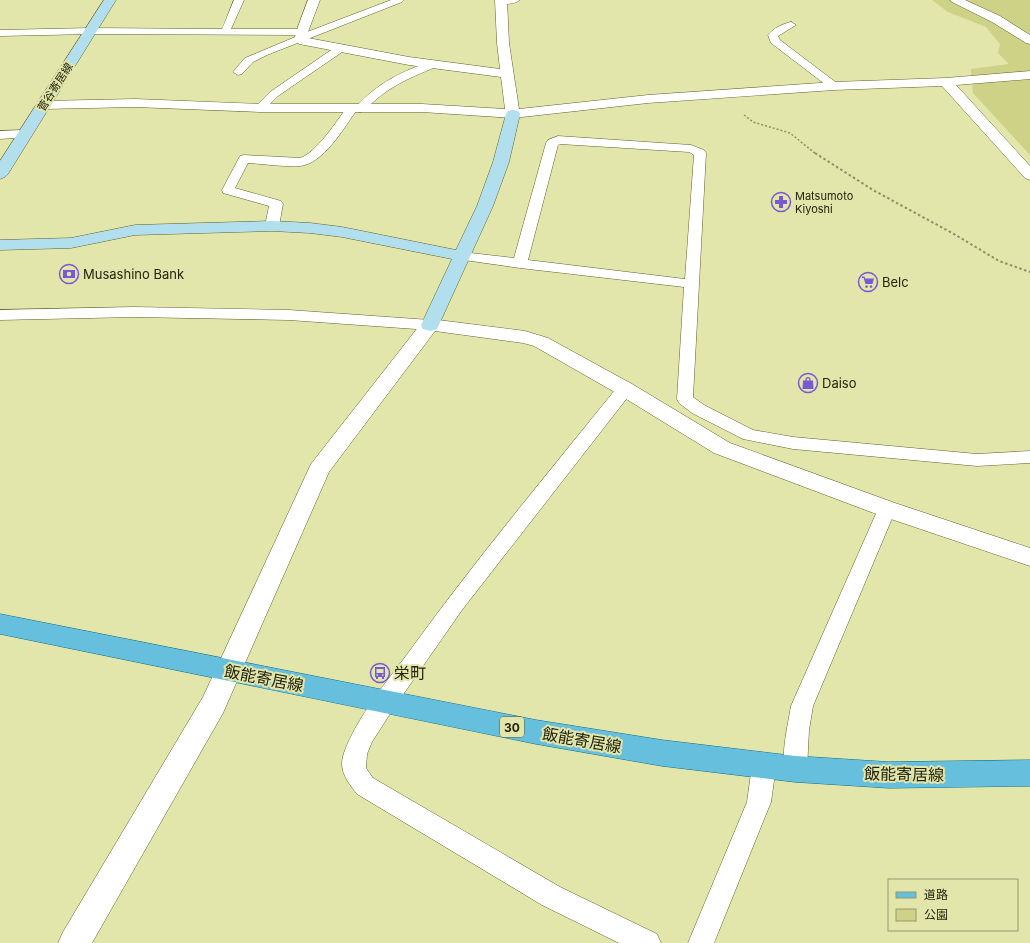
<svg xmlns="http://www.w3.org/2000/svg" width="1030" height="943" font-family="Inter,'Noto Sans JP',sans-serif">
  <style>
    .green { fill: #cdd287 }
    .lines { fill: none; stroke-linecap: round; stroke-linejoin: round }
    .lane-casing { stroke: #5f622b; stroke-width: 1 }
    .street-casing { stroke: #5f622b; stroke-width: 1 }
    .secondary-casing { stroke: #5f622b; stroke-width: 1 }
    .primary-casing { stroke: #0c6d86; stroke-width: 1 }
    .path-far1 { stroke: #8d8f64; stroke-width: 1.5; stroke-dasharray: 2 2; stroke-linecap: butt }
    .path { stroke: #8d8f64; stroke-width: 2; stroke-dasharray: 2.5 2.5; stroke-linecap: butt }
    .lane { fill: #fff; fill-rule: evenodd }
    .street { fill: #fff; fill-rule: evenodd }
    .secondary { fill: #b2dfee; fill-rule: evenodd }
    .primary { fill: #66bfdd; fill-rule: evenodd }
    .labels { text-anchor: middle; dominant-baseline: central; stroke-width: 4; stroke-linejoin: round; paint-order: stroke }
    .far-street-label { font-size: 11px; fill: #23240d; stroke: #e2e6ab }
    .far-poi-label { font-size: 11px; fill: #23240d; stroke: #e2e6ab; text-anchor: start }
    .shield { fill: #e2e6ab; stroke: #5c5e3c; stroke-width: 1 }
    .shield-label { font-size: 12px; font-weight: bold; fill: #23240d }
    .poi-label { font-size: 13px; fill: #23240d; stroke: #e2e6ab; text-anchor: start }
    .near-poi-label { font-size: 16px; fill: #23240d; stroke: #e2e6ab; text-anchor: start }
    .near-street-label { font-size: 16px; fill: #23240d; stroke: #e2e6ab }
  </style>
  <rect width="100%" height="100%" fill="#e2e6ab"/>
  <!-- green -->
  <path class="green" d="M 932,0 L 1030,0 L 1030,155 L 973,93 L 971,69 L 1009,64 L 998,53 L 1000,44 L 986,27 L 948,12 Z"/>
  <g class="lines">
    <defs>
      <path id="lane" d="M 234,0 L 244,0 L 231,29 L 302,29 L 306,30 L 307,32 L 391,0 L 404,0 L 402,2 L 267,55 L 253,62 L 242,74 L 238,75 L 233,72 L 245,58 L 300,35 L 91,34 L 0,36 L 0,30 L 91,28 L 222,29 Z
        M 497,0 L 520,0 C 515,4 504,5 498,3 Z
        M 791,22 L 796,25 L 778,36 L 780,40 L 838,84 L 839,86 L 838,88 L 830,88 L 771,43 L 768,35 C 774,28 782,24 791,22 Z
        M 341,45 L 345,46 L 346,48 L 345,50 L 278,96 L 264,110 L 256,110 L 254,108 L 270,92 L 337,46 Z
        M 432,62 L 437,65 L 436,67 C 408,78 384,89 364,111 L 360,112 L 356,111 C 344,128 323,164 300,166 C 284,167 265,164 248,163 L 235,188 L 281,201 L 283,204 L 279,226 L 277,229 L 267,229 L 265,226 L 269,206 L 223,193 L 222,190 L 240,156 L 244,155 L 300,158 C 316,153 337,121 347,107 L 351,106 L 356,107 C 375,85 404,69 432,62 Z
        M 558,136 L 691,145 L 704,150 L 706,153 L 693,397 L 704,405 L 753,430 L 793,437 L 977,454 L 1030,451 L 1030,463 L 977,466 L 793,449 L 743,439 L 692,413 L 679,403 L 677,399 L 684,287 L 520,268 L 457,259 L 455,256 L 457,253 L 462,252 L 514,258 L 546,143 L 548,140 ZM 560,144 L 689,152 L 694,155 L 685,279 L 528,260 L 558,145 Z
        M 134,307 L 289,310 L 430,320 L 435,322 L 438,325 L 435,328 L 430,330 L 289,320 L 134,317 L 0,320 L 0,310 Z
        M 625,384 L 631,385 L 633,389 L 631,393 L 462,610 L 393,709 L 372,742 L 367,754 L 366,768 L 373,778 L 560,887 L 657,934 L 661,943 L 619,943 L 542,905 L 357,794 C 347,781 338,770 344,753 C 356,718 389,679 411,649 C 477,558 549,472 619,385 Z
        M 887,502 L 894,504 L 896,509 L 813,706 L 809,730 L 807,769 L 803,777 L 795,780 L 787,777 C 779,759 788,725 791,706 L 878,509 L 880,504 Z
        M 764,755 L 772,758 L 776,766 L 771,802 L 714,943 L 688,943 L 747,802 L 752,766 L 756,758 Z"/>
      <path id="street" d="M 308,0 L 320,0 L 308,32 L 308,38 L 409,57 L 500,69 L 497,43 L 495,0 L 507,0 L 509,43 L 519,109 L 648,95 L 834,82 L 946,78 L 1030,71 L 1030,79 L 956,85 L 1030,166 L 1030,180 L 1025,178 L 942,86 L 834,90 L 648,103 L 513,118 L 422,112 L 260,112 L 135,107 L 44,109 L 39,108 L 37,105 L 39,102 L 44,101 L 135,99 L 260,104 L 422,104 L 505,109 L 501,77 L 409,65 L 299,44 L 295,37 L 296,32 Z
        M 950,0 L 965,0 L 1000,16 L 1030,35 L 1030,44 L 1026,43 L 992,22 L 952,2 Z
        M 24,130 L 29,131 L 31,134 L 29,137 L 0,139 L 0,131 Z
        M 430,319 L 525,331 L 548,338 L 632,384 L 730,443 L 895,503 L 1030,548 L 1030,566 L 879,515 L 714,453 L 618,394 L 534,346 L 523,343 L 435,331 L 329,472 L 223,713 L 92,943 L 58,943 L 63,932 L 203,697 L 311,464 L 423,321 Z"/>
      <path id="secondary" d="M 104,0 L 116,0 L 8,174 L 5,177 L 0,179 L 0,161 Z
        M 513,110 L 518,111 L 520,114 L 509,162 L 493,206 L 437,329 L 430,331 L 423,329 L 421,325 L 452,259 L 342,237 L 310,233 L 272,231 L 135,235 L 71,248 L 0,250 L 0,240 L 71,238 L 135,225 L 272,221 L 310,223 L 342,227 L 456,250 L 477,206 L 493,162 L 506,114 L 508,111 Z"/>
      <path id="primary" d="M 0,614 L 536,720 L 662,740 L 795,756 L 889,762 L 1030,760 L 1030,786 L 889,788 L 795,782 L 662,766 L 536,744 L 0,634 Z"/>
    </defs>
    <!-- lane casing -->
    <use href="#lane" class="lane-casing"/>
    <!-- street casing -->
    <use href="#street" class="street-casing"/>
    <!-- secondary casing -->
    <use href="#secondary" class="secondary-casing"/>
    <!-- primary casing -->
    <use href="#primary" class="primary-casing"/>
    <!-- path-far1 -->
    <path class="path-far1" d="M 744,115 L 753,122 L 790,133 L 816,154"/>
    <!-- path -->
    <path class="path" d="M 815,153 L 873,190 L 954,234 L 999,261 L 1030,272"/>
    <!-- lane -->
    <use href="#lane" class="lane"/>
    <!-- street -->
    <use href="#street" class="street"/>
    <!-- secondary -->
    <use href="#secondary" class="secondary"/>
    <!-- primary -->
    <use href="#primary" class="primary"/>
  </g>
  <!-- icons -->
  <defs>
    <symbol id="pharmacy-ring" viewBox="-11 -11 22 22"><circle r="9.5" fill="#e2e6ab" stroke="#7959d3" stroke-width="1.5"/><path d="M-2-6h4v4h4v4h-4v4h-4v-4h-4v-4h4Z" fill="#7959d3"/></symbol>
    <symbol id="bank-ring" viewBox="-11 -11 22 22"><circle r="9.5" fill="#e2e6ab" stroke="#7959d3" stroke-width="1.5"/><path d="M-6-4H6V4H-6ZM0-2.3a2.3 2.3 0 1 0 0 4.6a2.3 2.3 0 1 0 0-4.6Z" fill="#7959d3"/></symbol>
    <symbol id="supermarket-ring" viewBox="-11 -11 22 22"><circle r="9.5" fill="#e2e6ab" stroke="#7959d3" stroke-width="1.5"/><path d="M-6-5.5h2.5l.6 2H6L4.5 2H-2.5L-4.4-4H-6ZM-1.5 3.2a1.3 1.3 0 1 0 .1 0ZM3 3.2a1.3 1.3 0 1 0 .1 0Z" fill="#7959d3"/></symbol>
    <symbol id="shop-ring" viewBox="-11 -11 22 22"><circle r="9.5" fill="#e2e6ab" stroke="#7959d3" stroke-width="1.5"/><path d="M-5-2.5h2.3a2.7 3.5 0 0 1 5.4 0H5L5.5 6h-11ZM-1.5-2.5h3a1.5 2.3 0 0 0-3 0Z" fill="#7959d3"/></symbol>
    <symbol id="bus-ring" viewBox="-11 -11 22 22"><circle r="9.5" fill="#e2e6ab" stroke="#7959d3" stroke-width="1.5"/><path d="M-5-6H5V4H4V6H2V4H-2V6H-4V4H-5ZM-3.5-4V0h7V-4ZM-3.5 1.2v1.5H-2V1.2ZM2 1.2v1.5H3.5V1.2Z" fill="#7959d3"/></symbol>
  </defs>
  <g fill-rule="evenodd">
    <use href="#pharmacy-ring" x="770" y="191" width="22" height="22"/>
    <use href="#bank-ring" x="58" y="263" width="22" height="22"/>
    <use href="#supermarket-ring" x="857" y="271" width="22" height="22"/>
    <use href="#shop-ring" x="797" y="372" width="22" height="22"/>
    <use href="#bus-ring" x="369" y="662" width="22" height="22"/>
  </g>
  <g class="labels">
    <!-- far-street labels -->
    <g class="far-street-label">
      <text transform="translate(55 87) rotate(-57)">菅谷寄居線</text>
    </g>
    <!-- far-poi labels -->
    <g class="far-poi-label">
      <text x="795" y="196">Matsumoto<tspan x="795" dy="13">Kiyoshi</tspan></text>
    </g>
    <!-- shield labels -->
    <rect class="shield" x="500" y="717" width="24" height="20" rx="3"/>
    <g class="shield-label">
      <text x="512" y="727">30</text>
    </g>
    <!-- poi labels -->
    <g class="poi-label">
      <text x="83" y="274">Musashino Bank</text>
      <text x="882" y="282">Belc</text>
      <text x="822" y="383">Daiso</text>
    </g>
    <!-- near-poi labels -->
    <g class="near-poi-label">
      <text x="394" y="673">栄町</text>
    </g>
    <!-- near-street labels -->
    <g class="near-street-label">
      <text transform="translate(264 678) rotate(11)">飯能寄居線</text>
      <text transform="translate(582 740) rotate(10)">飯能寄居線</text>
      <text transform="translate(904 774) rotate(1)">飯能寄居線</text>
    </g>
  </g>
  <!-- legend -->
  <rect x="888" y="879" width="130" height="52" fill="#e2e6ab" stroke="#96986c"/>
  <rect x="896" y="892" width="20" height="6" fill="#66bfdd" stroke="#96986c"/>
  <text x="924" y="899" font-size="12" fill="#23240d">道路</text>
  <rect x="896" y="909" width="20" height="12" fill="#cdd287" stroke="#96986c"/>
  <text x="924" y="919" font-size="12" fill="#23240d">公園</text>
</svg>
